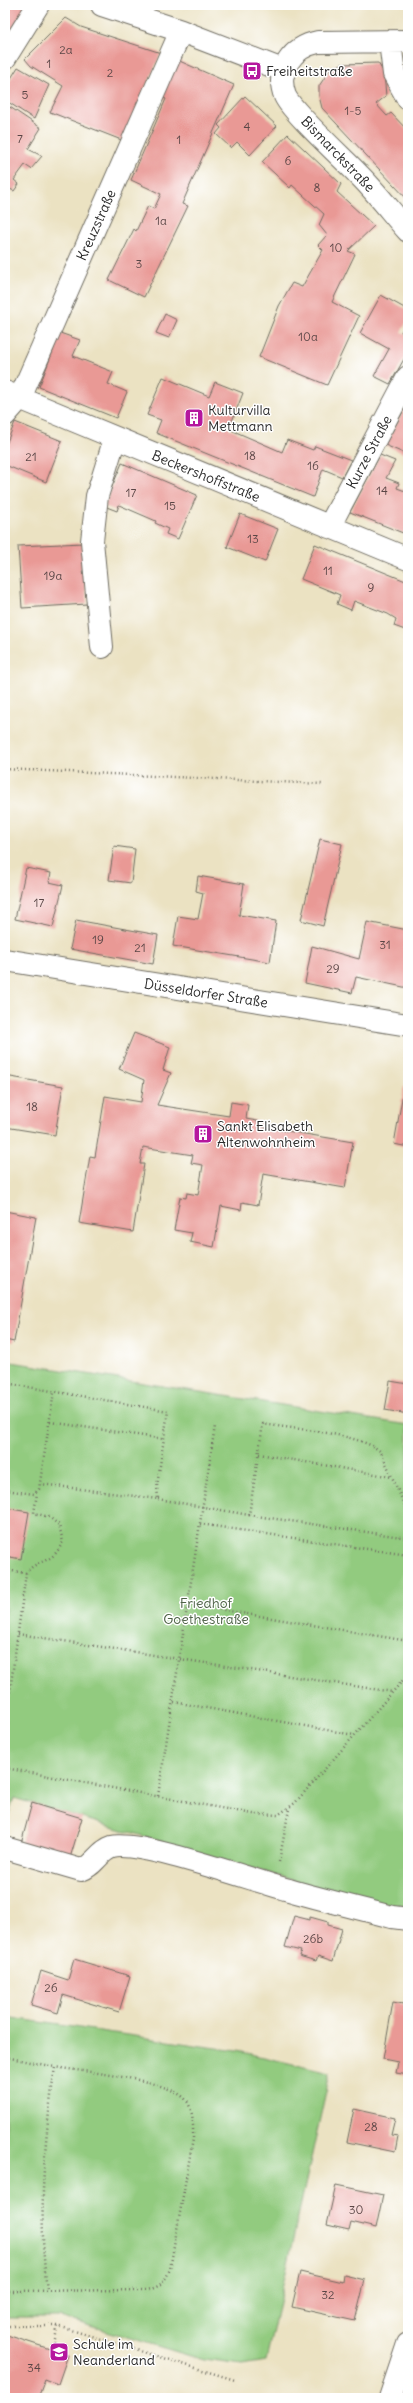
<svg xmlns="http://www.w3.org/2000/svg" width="413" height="2403" font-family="Delius,sans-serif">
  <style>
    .green { fill: #92cb7f; stroke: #5e7b55 }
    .building { fill: #e99995 }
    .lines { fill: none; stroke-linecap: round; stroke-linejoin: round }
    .minor-casing { stroke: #6e6b60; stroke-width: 24 }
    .path { stroke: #6e6b60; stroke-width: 2.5; stroke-dasharray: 1 3; stroke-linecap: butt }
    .minor { stroke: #fff; stroke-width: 22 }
    .labels { text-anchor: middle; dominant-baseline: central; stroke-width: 3; stroke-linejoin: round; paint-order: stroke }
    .number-label { font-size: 12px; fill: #5a4646 }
    .poi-label { font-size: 14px; fill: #2b2b2b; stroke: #fff; text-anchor: start }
    .street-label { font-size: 14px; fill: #2b2b2b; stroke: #fff }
    .park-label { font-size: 14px; fill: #4f6348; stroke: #fff }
  </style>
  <rect width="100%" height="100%" fill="#fff"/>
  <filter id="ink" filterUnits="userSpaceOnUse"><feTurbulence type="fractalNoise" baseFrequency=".025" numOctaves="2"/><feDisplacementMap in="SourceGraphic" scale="8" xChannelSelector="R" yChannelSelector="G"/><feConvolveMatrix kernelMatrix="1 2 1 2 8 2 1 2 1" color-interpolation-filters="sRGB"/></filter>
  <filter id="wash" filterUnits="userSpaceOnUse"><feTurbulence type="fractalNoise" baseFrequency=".012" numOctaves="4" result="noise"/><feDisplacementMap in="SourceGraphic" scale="16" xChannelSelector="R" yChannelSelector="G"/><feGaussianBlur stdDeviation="0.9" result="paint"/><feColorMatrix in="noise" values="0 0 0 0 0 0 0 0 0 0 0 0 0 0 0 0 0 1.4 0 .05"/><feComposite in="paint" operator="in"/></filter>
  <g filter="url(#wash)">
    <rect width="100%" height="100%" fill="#ebe2c2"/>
    <!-- green -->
    <path class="green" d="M 5,1361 L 408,1425 L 408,1905 L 370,1903 L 14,1798 L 5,1826 Z
      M 5,2017 L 243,2052 L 330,2073 L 266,2361 L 243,2365 L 204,2360 L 60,2317 L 5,2317 Z"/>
    <g id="blocks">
      <!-- building -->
      <path class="building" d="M 5,5 L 28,5 L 5,40 Z
        M 66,18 L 81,27 L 161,53 L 124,141 L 50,112 L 63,86 L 31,66 L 25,59 Z
        M 175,59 L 234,85 L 182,204 L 188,206 L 144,297 L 109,280 L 134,229 L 136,231 L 148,206 L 154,209 L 161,194 L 131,180 L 166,99 L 159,96 Z
        M 405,62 L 408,62 L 408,87 L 400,71 Z
        M 378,63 L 384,73 L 386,96 L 376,104 L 387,116 L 391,113 L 408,131 L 408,200 L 322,108 L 319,96 L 319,86 L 331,68 L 342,64 Z
        M 18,67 L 49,85 L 34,119 L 5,100 L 5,88 Z
        M 245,96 L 277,126 L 250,155 L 237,142 L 231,148 L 216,134 L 221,128 L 218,125 Z
        M 10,107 L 41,128 L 28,149 L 42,156 L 31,169 L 25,165 L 14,180 L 19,184 L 14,191 L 10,189 L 5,195 L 5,114 Z
        M 288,134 L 341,184 L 337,192 L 374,226 L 348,251 L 355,254 L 332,302 L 359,316 L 327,385 L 259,357 L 279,306 L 292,283 L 302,287 L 323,250 L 318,245 L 327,235 L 319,225 L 324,214 L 292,185 L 290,188 L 288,186 L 262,162 Z
        M 381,295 L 408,310 L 408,320 L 401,332 L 408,336 L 408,352 L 390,384 L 374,376 L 389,349 L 360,333 Z
        M 165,314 L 177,320 L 169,338 L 156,333 Z
        M 60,333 L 80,340 L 73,356 L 113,372 L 108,384 L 127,392 L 116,418 L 39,387 Z
        M 163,377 L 209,396 L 215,382 L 243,393 L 229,429 L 282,452 L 287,440 L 313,450 L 315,446 L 351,460 L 342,477 L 323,469 L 313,497 L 156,433 L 161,420 L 147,415 Z
        M 405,408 L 408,409 L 408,455 L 385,445 Z
        M 15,422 L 62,441 L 46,482 L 5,465 L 5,447 Z
        M 380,455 L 395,461 L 386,478 L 399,483 L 397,488 L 408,492 L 408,535 L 350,512 Z
        M 122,463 L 197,495 L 178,539 L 166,534 L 168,529 L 155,523 L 156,521 L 119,505 L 117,511 L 104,506 Z
        M 240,514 L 278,529 L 265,562 L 227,547 Z
        M 83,543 L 87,604 L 22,608 L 18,546 Z
        M 315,544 L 408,582 L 408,624 L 405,630 L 394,626 L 396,619 L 388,614 L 354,601 L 351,610 L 337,604 L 340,595 L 301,579 Z
        M 320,839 L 342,844 L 323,926 L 301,920 Z
        M 114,846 L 135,849 L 131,883 L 109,880 Z
        M 26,868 L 51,873 L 49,882 L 63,885 L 53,927 L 15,919 Z
        M 198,876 L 244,884 L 239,915 L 276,921 L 270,962 L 173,946 L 178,916 L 198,919 L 203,893 L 196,891 Z
        M 76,920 L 158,935 L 153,964 L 70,949 Z
        M 367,922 L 408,930 L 408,988 L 356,977 L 352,993 L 305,983 L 312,946 L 359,959 Z
        M 134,1033 L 170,1047 L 163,1070 L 171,1073 L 157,1105 L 229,1116 L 231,1102 L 248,1105 L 246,1119 L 263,1122 L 263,1127 L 353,1142 L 345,1188 L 263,1174 L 258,1205 L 242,1202 L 241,1210 L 221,1206 L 214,1247 L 190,1242 L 192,1233 L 174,1230 L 180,1197 L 186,1198 L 187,1193 L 198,1195 L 203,1165 L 191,1163 L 193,1155 L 143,1147 L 140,1164 L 144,1164 L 133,1232 L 79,1223 L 90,1156 L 95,1157 L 105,1096 L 141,1102 L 144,1080 L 119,1069 Z
        M 5,1076 L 63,1086 L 55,1135 L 5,1127 Z
        M 404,1087 L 408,1088 L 408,1147 L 394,1144 Z
        M 5,1211 L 36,1217 L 14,1342 L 5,1340 Z
        M 390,1381 L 408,1384 L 408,1414 L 385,1410 Z
        M 5,1508 L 29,1512 L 21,1559 L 5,1556 Z
        M 32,1803 L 82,1818 L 70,1858 L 21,1844 Z
        M 294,1916 L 310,1920 L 310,1917 L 328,1922 L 328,1925 L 342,1929 L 333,1961 L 318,1956 L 316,1961 L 299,1956 L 301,1951 L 285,1947 Z
        M 74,1959 L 130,1976 L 119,2012 L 63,1995 L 58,2013 L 31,2005 L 41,1971 L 68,1980 Z
        M 393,2002 L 408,2005 L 408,2075 L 396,2073 L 398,2062 L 383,2059 Z
        M 354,2109 L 395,2118 L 391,2135 L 398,2136 L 395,2152 L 347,2142 Z
        M 336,2185 L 383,2195 L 376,2228 L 351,2222 L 349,2230 L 327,2225 Z
        M 300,2272 L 343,2282 L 344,2275 L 365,2280 L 355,2321 L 292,2307 Z
        M 7,2335 L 68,2355 L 58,2384 L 45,2379 L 38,2398 L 5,2398 L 5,2340 Z"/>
    </g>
  </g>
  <g filter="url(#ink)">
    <use href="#blocks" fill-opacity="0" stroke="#6e6b60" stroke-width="1"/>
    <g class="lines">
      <defs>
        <path id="minor" d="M 102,5 L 181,31 L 285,71
          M 408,41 L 318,42 C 293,47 275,70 285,96 C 292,112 345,160 360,176 C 377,193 392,213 408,231
          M 390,42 L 394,74 L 408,99
          M 5,58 L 38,5
          M 5,392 L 408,559
          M 5,415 L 20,398 L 181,31
          M 329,527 L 408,377
          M 102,647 L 92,541 L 97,496 L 115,438
          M 5,960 L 408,1025
          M 5,1848 L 81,1870 C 94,1866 99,1851 112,1847 C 140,1840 255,1881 289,1890 C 323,1900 358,1908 392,1917 L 408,1919
          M 390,2398 L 408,2344"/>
      </defs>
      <!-- minor casing -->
      <use href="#minor" class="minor-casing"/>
      <!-- path -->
      <path class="path" d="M 5,769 L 322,784
        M 5,1383 L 168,1411 L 157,1486 L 158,1499 L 41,1484
        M 50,1422 L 164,1439
        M 259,1454 L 392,1477
        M 5,1490 L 34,1494 L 39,1489 L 54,1392
        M 158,1499 L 249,1515 L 263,1424 C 293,1429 360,1433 381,1452 L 408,1513
        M 249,1515 L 408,1538
        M 200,1524 L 408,1555
        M 5,1570 L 26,1573
        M 188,1604 L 408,1641
        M 18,1634 L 393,1692
        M 174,1702 L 354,1735
        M 5,1728 L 26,1573 C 33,1564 39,1564 48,1559 C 55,1556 59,1549 63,1542 L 59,1525 L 49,1517 L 34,1513 L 37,1493
        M 5,1768 L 253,1814 L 278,1815 L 295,1803 L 405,1678 L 408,1669
        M 158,1796 L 215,1426
        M 279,1862 L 289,1809
        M 5,2057 L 55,2067 C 44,2140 38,2218 47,2290
        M 5,2291 L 147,2290 C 161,2287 165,2281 170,2269 L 193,2139 C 193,2127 194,2114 188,2103 C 176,2079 83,2072 55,2067
        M 5,2326 L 58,2326 L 235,2380
        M 54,2343 L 58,2326"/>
      <!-- minor -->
      <use href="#minor" class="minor"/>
    </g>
  </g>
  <!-- icons -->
  <defs>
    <symbol id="bus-square" viewBox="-11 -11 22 22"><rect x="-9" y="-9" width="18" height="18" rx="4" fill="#b5179e" stroke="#fff"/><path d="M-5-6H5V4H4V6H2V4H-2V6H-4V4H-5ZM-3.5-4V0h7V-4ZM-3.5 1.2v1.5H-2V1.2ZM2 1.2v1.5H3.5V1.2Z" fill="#fff"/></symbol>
    <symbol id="building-square" viewBox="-11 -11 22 22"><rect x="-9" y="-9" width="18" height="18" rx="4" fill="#b5179e" stroke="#fff"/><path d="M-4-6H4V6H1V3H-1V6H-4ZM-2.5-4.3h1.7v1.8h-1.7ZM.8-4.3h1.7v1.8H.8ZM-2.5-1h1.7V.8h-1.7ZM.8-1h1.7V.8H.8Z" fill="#fff"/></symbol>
    <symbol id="school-square" viewBox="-11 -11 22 22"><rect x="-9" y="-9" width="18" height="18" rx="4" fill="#b5179e" stroke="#fff"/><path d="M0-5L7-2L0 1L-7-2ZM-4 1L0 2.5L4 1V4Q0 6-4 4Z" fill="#fff"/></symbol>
  </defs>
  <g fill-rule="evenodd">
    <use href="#bus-square" x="241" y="60" width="22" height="22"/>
    <use href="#building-square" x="183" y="407" width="22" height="22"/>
    <use href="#building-square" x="192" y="1123" width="22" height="22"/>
    <use href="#school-square" x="48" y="2341" width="22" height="22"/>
  </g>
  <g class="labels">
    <!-- number labels -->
    <g class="number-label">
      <text x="66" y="49">2a</text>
      <text x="49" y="63">1</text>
      <text x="110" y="72">2</text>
      <text x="25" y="94">5</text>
      <text x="353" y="110">1-5</text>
      <text x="247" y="126">4</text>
      <text x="20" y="138">7</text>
      <text x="179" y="139">1</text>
      <text x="288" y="160">6</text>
      <text x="317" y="187">8</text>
      <text x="161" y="220">1a</text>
      <text x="336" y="247">10</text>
      <text x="139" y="263">3</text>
      <text x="308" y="336">10a</text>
      <text x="250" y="455">18</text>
      <text x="31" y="456">21</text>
      <text x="313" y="465">16</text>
      <text x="382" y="490">14</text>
      <text x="131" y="492">17</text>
      <text x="170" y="505">15</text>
      <text x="253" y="538">13</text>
      <text x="328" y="570">11</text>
      <text x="53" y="575">19a</text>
      <text x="371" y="587">9</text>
      <text x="39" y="902">17</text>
      <text x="98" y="939">19</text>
      <text x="385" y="944">31</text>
      <text x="140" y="947">21</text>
      <text x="333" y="968">29</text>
      <text x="32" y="1106">18</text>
      <text x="313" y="1938">26b</text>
      <text x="51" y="1987">26</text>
      <text x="371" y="2126">28</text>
      <text x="356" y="2209">30</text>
      <text x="328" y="2294">32</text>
      <text x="34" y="2367">34</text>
    </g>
    <!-- poi labels -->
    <g class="poi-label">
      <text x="266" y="71">Freiheitstraße</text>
      <text x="208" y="410">Kulturvilla<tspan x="208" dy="16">Mettmann</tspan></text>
      <text x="217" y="1126">Sankt Elisabeth<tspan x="217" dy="16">Altenwohnheim</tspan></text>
      <text x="73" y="2344">Schule im<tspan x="73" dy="16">Neanderland</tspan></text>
    </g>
    <!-- street labels -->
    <g class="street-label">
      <text transform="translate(338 154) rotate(46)">Bismarckstraße</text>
      <text transform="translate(96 225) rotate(-66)">Kreuzstraße</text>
      <text transform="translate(369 452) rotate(-62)">Kurze Straße</text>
      <text transform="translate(206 476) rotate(22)">Beckershoffstraße</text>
      <text transform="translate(206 993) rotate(9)">Düsseldorfer Straße</text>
    </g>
    <!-- park labels -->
    <g class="park-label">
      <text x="206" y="1603">Friedhof<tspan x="206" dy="16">Goethestraße</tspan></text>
    </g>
  </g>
  <!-- margin -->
  <rect width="413" height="2403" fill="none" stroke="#fff" stroke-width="20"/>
</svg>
